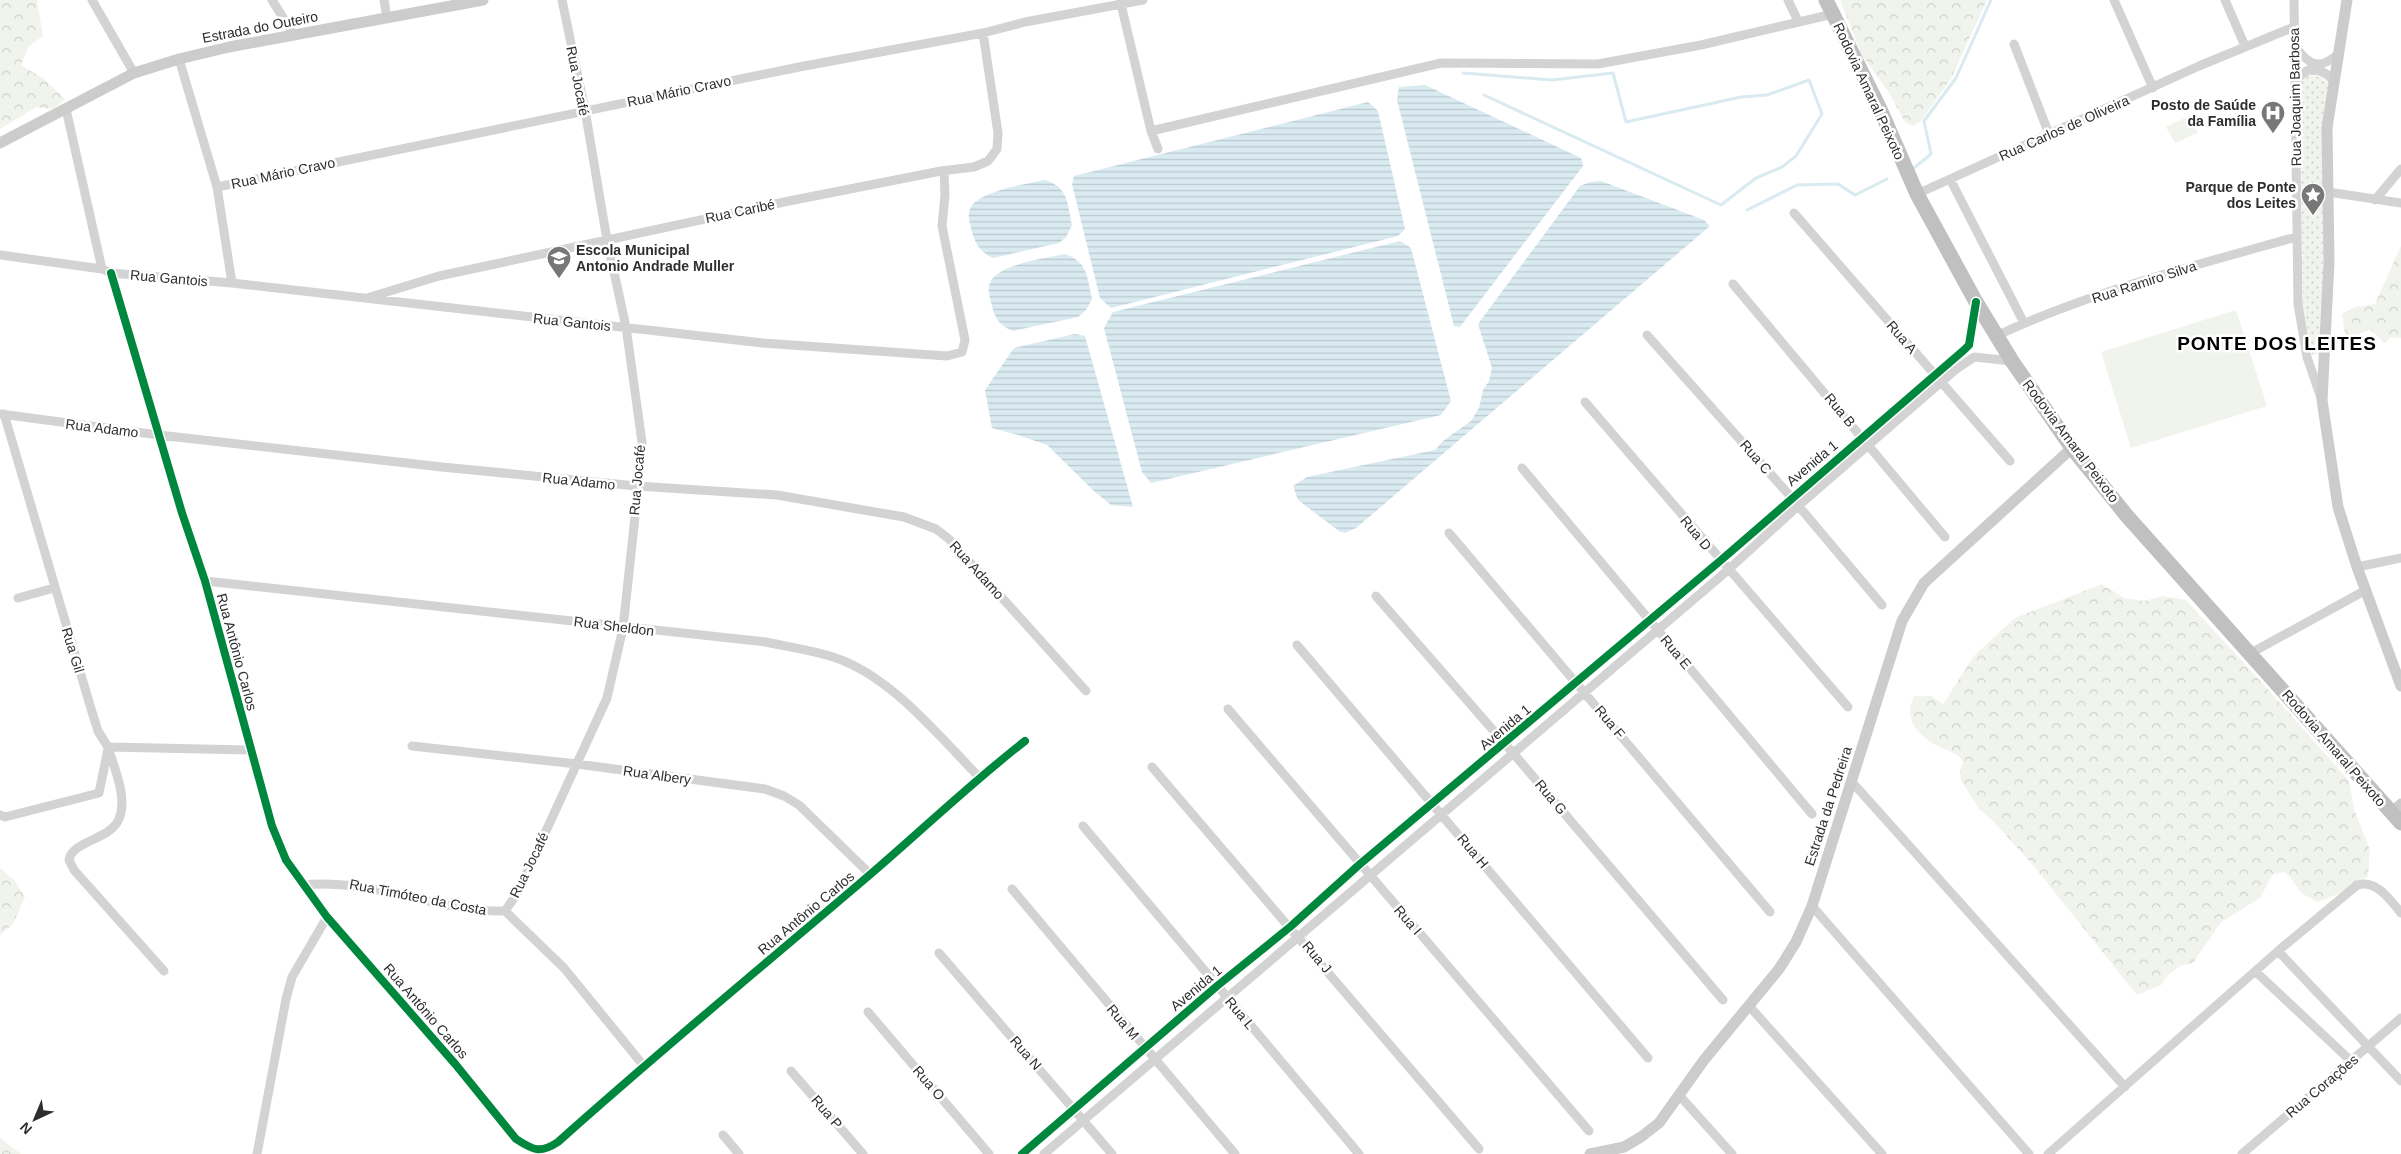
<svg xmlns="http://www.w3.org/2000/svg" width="2401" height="1154" font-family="Arial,sans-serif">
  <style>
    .forest { fill: url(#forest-crowns) }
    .park { fill: url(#park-dots) }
    .garden { fill: #f1f4ec }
    .water { fill: url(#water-rules) }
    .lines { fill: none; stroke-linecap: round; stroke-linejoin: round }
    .stream { stroke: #d9eaf1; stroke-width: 3 }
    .street { stroke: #d3d3d3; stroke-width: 9 }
    .secondary { stroke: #ccc; stroke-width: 11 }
    .highway { stroke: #c0c0c0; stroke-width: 15 }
    .cycleway-casing { stroke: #fff; stroke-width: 11 }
    .cycleway { stroke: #00873e; stroke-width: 8 }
    .labels { text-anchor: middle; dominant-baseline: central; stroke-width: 5; stroke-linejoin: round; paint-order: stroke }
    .street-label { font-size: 14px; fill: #2e2e2e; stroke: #fff }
    .poi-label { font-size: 14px; font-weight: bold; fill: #2e2e2e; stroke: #fff; text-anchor: end }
    .district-label { font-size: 19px; font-weight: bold; letter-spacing: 1px; fill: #000; stroke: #fff }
  </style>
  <defs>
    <pattern id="forest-crowns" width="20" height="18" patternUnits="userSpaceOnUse" patternTransform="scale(1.25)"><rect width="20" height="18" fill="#f1f4ec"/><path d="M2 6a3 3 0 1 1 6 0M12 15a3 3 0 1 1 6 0" fill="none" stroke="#cfd2cb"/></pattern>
    <pattern id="park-dots" width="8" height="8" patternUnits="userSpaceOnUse" patternTransform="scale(1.25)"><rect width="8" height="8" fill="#f1f4ec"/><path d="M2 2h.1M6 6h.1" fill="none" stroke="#cfd2cb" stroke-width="1.8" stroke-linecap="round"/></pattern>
    <pattern id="water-rules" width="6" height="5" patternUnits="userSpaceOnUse" patternTransform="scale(1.25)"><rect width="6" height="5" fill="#d9eaf1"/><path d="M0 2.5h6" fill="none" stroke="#bbc9cf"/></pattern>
  </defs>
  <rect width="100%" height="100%" fill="#fff"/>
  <!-- forest -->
  <path class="forest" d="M 0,0 L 37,0 L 43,36 L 28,47 L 21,65 L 44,79 L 65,99 L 54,109 L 36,107 L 0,129 Z
    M 1840,0 L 1987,0 L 1951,79 L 1920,122 L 1912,126 L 1905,122 L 1889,93 L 1862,55 Z
    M 2401,246 L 2401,338 L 2391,337 L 2385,343 L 2369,329 L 2346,341 L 2342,314 L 2355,307 L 2375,304 Z
    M 2102,584 L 2124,598 L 2144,601 L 2163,596 L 2186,600 L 2284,707 L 2349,781 L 2354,809 L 2370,850 L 2368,876 L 2343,892 L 2318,902 L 2301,893 L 2290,877 L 2285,872 L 2273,874 L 2260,898 L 2221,922 L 2193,963 L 2180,966 L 2168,975 L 2161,985 L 2137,995 L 2033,865 L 1991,819 L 1979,809 L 1961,780 L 1960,770 L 1963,762 C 1957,751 1945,751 1934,744 C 1915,733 1904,717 1914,696 L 1931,696 L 1943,704 L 1974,656 L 2015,618 Z
    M 0,868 L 14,880 L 25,897 L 13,924 L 0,935 Z
    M 0,1138 L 21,1154 L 0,1154 Z"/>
  <!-- park -->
  <path class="park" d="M 2308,75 L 2321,77 L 2328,83 L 2321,354 L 2312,355 L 2303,304 L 2300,82 Z"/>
  <!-- garden -->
  <path class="garden" d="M 2189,116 L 2198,133 L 2175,143 L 2166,127 Z
    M 2236,310 L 2267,406 L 2131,448 L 2101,352 Z"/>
  <!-- water -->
  <path class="water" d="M 1425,85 L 1581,158 L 1583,166 L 1460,327 L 1454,326 L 1397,100 L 1399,87 Z
    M 1368,102 L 1378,111 L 1405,229 L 1398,236 L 1111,308 L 1100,298 L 1072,184 L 1074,176 Z
    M 1045,180 C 1069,188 1067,203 1072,225 L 1066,237 L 1059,243 L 993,258 C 980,252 976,245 972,232 C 970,224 967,217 970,209 C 978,191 1027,184 1045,180 Z
    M 1601,181 L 1704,220 L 1710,226 L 1356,528 L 1345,533 L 1339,531 L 1298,500 L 1293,486 L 1307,477 L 1435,450 L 1443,441 L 1471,421 L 1479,408 L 1483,390 L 1489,381 L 1492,368 L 1478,324 L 1580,186 L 1590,182 Z
    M 1400,241 L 1411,248 L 1451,401 L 1441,415 L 1151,483 L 1142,472 L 1104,328 L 1113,312 Z
    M 1065,254 C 1088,262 1087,277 1092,299 L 1086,310 L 1078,317 L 1013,331 C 1000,326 995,319 992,306 C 990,298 987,290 990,283 C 997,264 1047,258 1065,254 Z
    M 1075,334 L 1085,336 L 1133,507 L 1111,505 L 1095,492 L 1047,445 L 1018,435 L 992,428 L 985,390 L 1014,348 Z"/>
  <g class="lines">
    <!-- stream -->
    <path class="stream" d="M 1463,73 L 1552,80 L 1613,73 L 1626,122 L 1741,97 L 1767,95 L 1809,80 L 1822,114 L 1796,156 L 1782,167 L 1756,178 L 1721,205 L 1484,95
      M 1914,168 L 1931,154 L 1924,121 L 1956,78 L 1991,0
      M 1747,210 L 1797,185 L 1838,184 L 1855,195 L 1887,179"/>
    <!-- street -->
    <path class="street" d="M 92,0 L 134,73
      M 272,0 L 294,35
      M 384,0 L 387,18
      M 1120,0 L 1151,131 L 1158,149
      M 1788,0 L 1798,21
      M 2114,0 L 2153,88
      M 2225,0 L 2245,46
      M 2294,0 L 2298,304 L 2307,357 L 2321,398
      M 2014,44 L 2049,134
      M 2295,46 C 2309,66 2320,71 2339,53
      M 179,59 L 217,187 L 232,283
      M 2295,80 L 2308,70 C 2320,70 2327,72 2334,82
      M 66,109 L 102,269
      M 1151,131 L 1441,63 L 1598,64 L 1701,45 L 1833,14
      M 1950,179 L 2024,323
      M 217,187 L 799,67 L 983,33 L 1025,22 L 1143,0
      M 2328,192 L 2401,203
      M 1917,194 L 2199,66 L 2294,27
      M 2375,200 L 2401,169
      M 1794,213 L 2010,461
      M 0,255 L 102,269 L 111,273 L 232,283 L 763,343 L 947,356 L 962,352 L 965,340 L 942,226 L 945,195 L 944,171
      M 111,273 L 182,513 L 205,581 L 272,826 L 286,860 L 327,917 L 456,1065 L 516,1139 C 533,1150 540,1154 558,1142 C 656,1054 758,970 859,884 C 915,837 967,786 1025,741
      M 1733,284 L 1945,537
      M 367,298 L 439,276 L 789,201 L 941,171 L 974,167 L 988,161 L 997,149 L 998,133 L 983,33
      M 1647,335 L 1791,497 L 1882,605
      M 1996,336 C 2090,292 2196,265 2296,237
      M 1585,402 L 1848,707
      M 0,414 L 159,435 L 442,467 L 637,486 L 777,495 L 904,517 L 936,529 L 949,539 L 1086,691
      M 4,414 L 92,712 L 98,731 L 108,747 L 250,750
      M 1522,468 L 1812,814
      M 1449,533 L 1770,912
      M 2357,567 L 2401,558
      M 205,581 L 766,642 C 788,647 811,650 833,657 C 890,675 938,735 979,777
      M 1376,596 L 1513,753 L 1723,1000
      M 18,598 L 54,588
      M 1297,645 L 1648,1058
      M 2251,653 L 2366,590
      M 1228,709 L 1589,1131
      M 412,746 L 577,764 L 765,789 L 784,796 L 799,805 L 871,875
      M 108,747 C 114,768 128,797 119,819 C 110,840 72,841 69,860 L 74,870 L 164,971
      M 1152,767 L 1479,1149
      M 1852,782 L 2125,1087
      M 0,815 L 5,817 L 99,793 L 108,749
      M 1083,826 L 1359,1154
      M 303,885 C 373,878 437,912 505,911 L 564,968 L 643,1065
      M 1012,889 L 1235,1154
      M 1812,906 L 2029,1154
      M 505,911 L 518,892 L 607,698 L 623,628 L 641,461 L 642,442 L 626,327 L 607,240 L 585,110 L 562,0
      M 2278,951 L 2401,1081
      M 939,953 L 1112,1154
      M 2256,972 L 2351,1061
      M 1750,1007 L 1882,1154
      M 868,1012 L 989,1154
      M 791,1071 L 863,1154
      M 1679,1095 L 1732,1154
      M 723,1135 L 739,1154
      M 257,1154 L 286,999 L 292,977 L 327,917
      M 1022,1154 L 1217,986 L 1290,927 L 1360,864 L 1720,561 L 1964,350 L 1969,345 L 1976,303
      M 1044,1154 L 1728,570 L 1798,506 L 1955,370 L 1974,357 L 2012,361
      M 2048,1154 L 2278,951 L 2356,886 C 2375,877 2391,901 2401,913
      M 2242,1154 L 2401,1018"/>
    <!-- secondary -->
    <path class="secondary" d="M 2347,0 L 2327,128 L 2329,262 L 2322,400 L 2338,507 L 2357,567 L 2401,686
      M 0,143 L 134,73 L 179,59 L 229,47 L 483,0
      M 2391,813 L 2401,804
      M 1590,1154 L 1624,1147 L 1641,1137 L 1659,1123 L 1704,1060 L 1779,969 L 1796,942 L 1812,906 L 1902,621 L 1924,583 L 2072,448"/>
    <!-- highway -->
    <path class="highway" d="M 1826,0 L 1880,109 L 1917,194 L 1976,302 L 2012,361 L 2072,448 L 2127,516 L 2401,823"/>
    <defs>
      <path id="cycleway" d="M 111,273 L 182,513 L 205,581 L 272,826 L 286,860 L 327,917 L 456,1065 L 516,1139 C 533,1150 540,1154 558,1142 C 656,1054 758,970 859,884 C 915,837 967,786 1025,741
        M 1022,1154 L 1217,986 L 1290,927 L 1360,864 L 1720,561 L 1964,350 L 1969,345 L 1976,302"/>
    </defs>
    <!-- cycleway casing -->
    <use href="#cycleway" class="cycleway-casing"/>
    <!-- cycleway -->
    <use href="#cycleway" class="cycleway"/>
  </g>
  <!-- icons -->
  <defs>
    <symbol id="hospital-pin" viewBox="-11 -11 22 30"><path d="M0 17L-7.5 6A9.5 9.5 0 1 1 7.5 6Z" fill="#777" stroke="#fff"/><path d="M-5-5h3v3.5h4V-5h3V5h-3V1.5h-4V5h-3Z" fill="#fff"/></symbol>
    <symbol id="sight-pin" viewBox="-11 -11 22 30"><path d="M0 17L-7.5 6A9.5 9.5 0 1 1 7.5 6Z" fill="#777" stroke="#fff"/><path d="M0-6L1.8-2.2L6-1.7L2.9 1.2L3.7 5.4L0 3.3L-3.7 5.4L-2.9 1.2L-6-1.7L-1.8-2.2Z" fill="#fff"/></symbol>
    <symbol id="school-pin" viewBox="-11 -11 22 30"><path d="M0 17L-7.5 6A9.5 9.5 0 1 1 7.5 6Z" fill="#777" stroke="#fff"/><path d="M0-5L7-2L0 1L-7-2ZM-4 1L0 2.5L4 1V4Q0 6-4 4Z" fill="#fff"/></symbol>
  </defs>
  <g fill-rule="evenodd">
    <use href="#hospital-pin" x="2259" y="99" width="28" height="38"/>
    <use href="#sight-pin" x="2299" y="181" width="28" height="38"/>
    <use href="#school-pin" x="545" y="244" width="28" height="38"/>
  </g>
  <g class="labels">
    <!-- street labels -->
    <g class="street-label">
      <text transform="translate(260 27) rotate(-11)">Estrada do Outeiro</text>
      <text transform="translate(578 81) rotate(79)">Rua Jocafé</text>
      <text transform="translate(679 91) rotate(-12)">Rua Mário Cravo</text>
      <text transform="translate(1869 91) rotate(65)">Rodovia Amaral Peixoto</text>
      <text transform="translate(2295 97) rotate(-91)">Rua Joaquim Barbosa</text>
      <text transform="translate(2064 128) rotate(-24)">Rua Carlos de Oliveira</text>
      <text transform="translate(283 173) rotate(-12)">Rua Mário Cravo</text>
      <text transform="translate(740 211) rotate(-12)">Rua Caribé</text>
      <text transform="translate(169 278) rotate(5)">Rua Gantois</text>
      <text transform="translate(2144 282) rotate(-18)">Rua Ramiro Silva</text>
      <text transform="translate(572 322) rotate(6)">Rua Gantois</text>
      <text transform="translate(1902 337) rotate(49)">Rua A</text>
      <text transform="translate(1840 410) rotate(50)">Rua B</text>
      <text transform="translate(102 428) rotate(7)">Rua Adamo</text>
      <text transform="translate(2071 441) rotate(53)">Rodovia Amaral Peixoto</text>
      <text transform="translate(1756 457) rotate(49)">Rua C</text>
      <text transform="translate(1812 463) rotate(-40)">Avenida 1</text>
      <text transform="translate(637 480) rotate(-85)">Rua Jocafé</text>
      <text transform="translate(579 481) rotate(6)">Rua Adamo</text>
      <text transform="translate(1696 533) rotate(50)">Rua D</text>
      <text transform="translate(977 570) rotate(48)">Rua Adamo</text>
      <text transform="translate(614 626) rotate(7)">Rua Sheldon</text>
      <text transform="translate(73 650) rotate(73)">Rua Gil</text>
      <text transform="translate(237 652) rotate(75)">Rua Antônio Carlos</text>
      <text transform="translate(1676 652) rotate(50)">Rua E</text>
      <text transform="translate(1610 722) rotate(50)">Rua F</text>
      <text transform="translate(1505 727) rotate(-40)">Avenida 1</text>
      <text transform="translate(2334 748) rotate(49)">Rodovia Amaral Peixoto</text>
      <text transform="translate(657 775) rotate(8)">Rua Albery</text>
      <text transform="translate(1551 797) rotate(50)">Rua G</text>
      <text transform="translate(1828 806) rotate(-72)">Estrada da Pedreira</text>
      <text transform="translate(1473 851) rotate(50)">Rua H</text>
      <text transform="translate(529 865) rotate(-64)">Rua Jocafé</text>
      <text transform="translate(418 897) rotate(11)">Rua Timóteo da Costa</text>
      <text transform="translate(806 913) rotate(-40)">Rua Antônio Carlos</text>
      <text transform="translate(1408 920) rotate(49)">Rua I</text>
      <text transform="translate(1317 957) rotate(50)">Rua J</text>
      <text transform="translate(1196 988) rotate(-40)">Avenida 1</text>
      <text transform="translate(426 1011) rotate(49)">Rua Antônio Carlos</text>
      <text transform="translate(1240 1013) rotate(50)">Rua L</text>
      <text transform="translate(1123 1022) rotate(50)">Rua M</text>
      <text transform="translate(1026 1053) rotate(49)">Rua N</text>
      <text transform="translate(929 1083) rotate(49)">Rua O</text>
      <text transform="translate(2322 1086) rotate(-40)">Rua Corações</text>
      <text transform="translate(827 1112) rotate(49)">Rua P</text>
    </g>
    <!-- poi labels -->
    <g class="poi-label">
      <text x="2256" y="105">Posto de Saúde<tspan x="2256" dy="16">da Família</tspan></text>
      <text x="2296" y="187">Parque de Ponte<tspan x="2296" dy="16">dos Leites</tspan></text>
      <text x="576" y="250" text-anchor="start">Escola Municipal<tspan x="576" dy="16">Antonio Andrade Muller</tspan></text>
    </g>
    <!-- district labels -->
    <g class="district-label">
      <text x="2277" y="343">PONTE DOS LEITES</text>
    </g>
  </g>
  <!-- north arrow -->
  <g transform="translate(35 1119) rotate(224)" stroke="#ffffff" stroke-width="4" paint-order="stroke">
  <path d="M0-4L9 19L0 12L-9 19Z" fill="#2e2e2e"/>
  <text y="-8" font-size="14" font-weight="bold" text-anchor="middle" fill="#2e2e2e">N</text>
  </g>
</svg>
